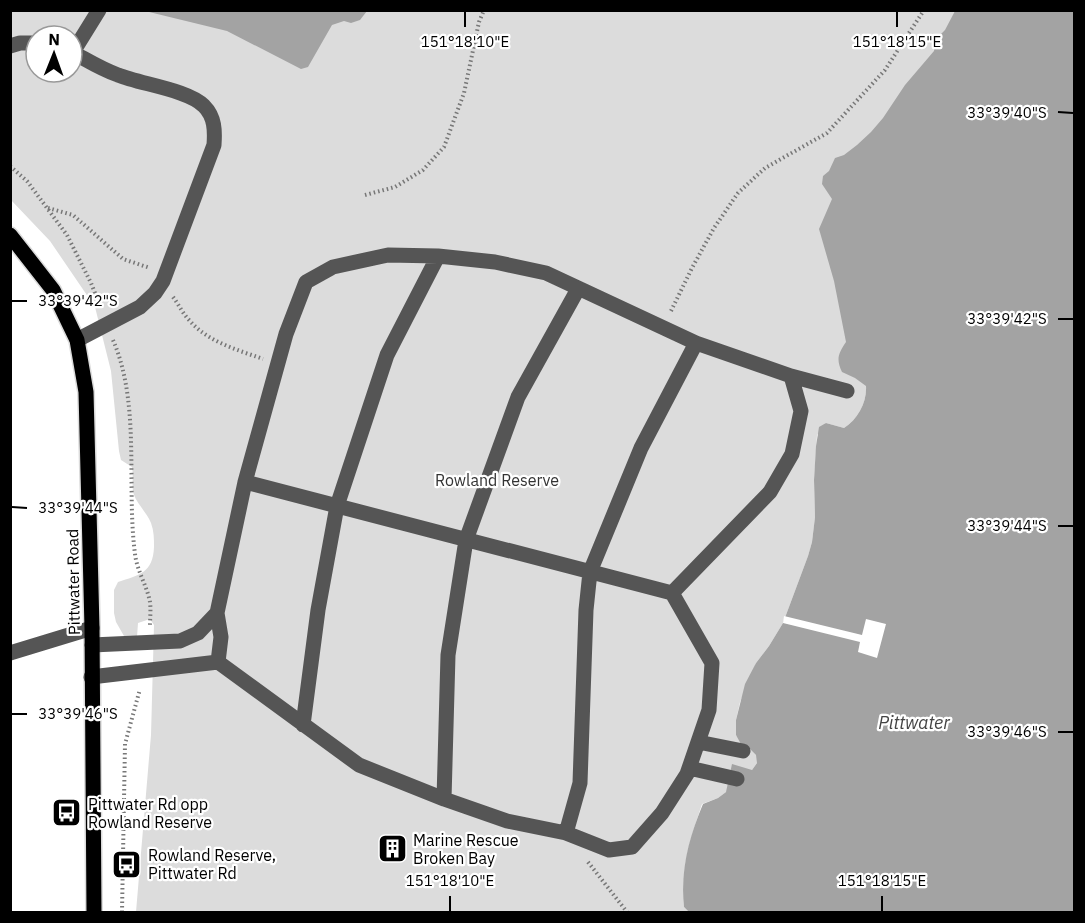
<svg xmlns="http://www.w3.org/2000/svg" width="1085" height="923" font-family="'IBM Plex Sans',sans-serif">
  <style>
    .green { fill: #dcdcdc; fill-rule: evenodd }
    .water { fill: #a3a3a3 }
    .pier { fill: #fff }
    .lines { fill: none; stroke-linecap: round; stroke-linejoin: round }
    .major-casing { stroke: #dbdbdb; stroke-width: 18 }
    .path { stroke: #777; stroke-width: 4; stroke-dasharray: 1.5 3; stroke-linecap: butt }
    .minor { stroke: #555; stroke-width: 15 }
    .major { stroke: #000; stroke-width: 15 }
    .ticks { fill: none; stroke: #000; stroke-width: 2 }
    .labels { text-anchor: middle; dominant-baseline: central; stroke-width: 4.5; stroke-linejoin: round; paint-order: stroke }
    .park-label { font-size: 16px; fill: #333; stroke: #fff }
    .street-label { font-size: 16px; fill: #000; stroke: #fff }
    .poi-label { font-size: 16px; fill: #000; stroke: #fff; text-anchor: start }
    .water-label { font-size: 18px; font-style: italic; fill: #444; stroke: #fff }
    .ticks-label { font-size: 15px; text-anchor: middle; fill: #000; stroke: #fff; stroke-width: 4.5; stroke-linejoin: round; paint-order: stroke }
  </style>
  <rect width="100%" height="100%" fill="#fff"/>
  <!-- green -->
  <path class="green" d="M 11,11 L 1074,11 L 866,386 C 867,402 858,419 844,428 L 826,423 L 817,435 L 814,480 L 815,517 L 812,542 L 808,556 L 783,623 L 769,646 L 756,663 L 740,702 L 736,720 L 736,735 L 757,756 L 757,763 L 752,770 L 726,792 L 718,798 L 702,804 C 690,840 680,869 684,907 L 689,912 L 136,912 L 151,735 L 154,625 L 150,619 L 138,623 L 137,637 L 131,638 L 124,636 L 116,622 L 114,613 L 114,590 L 118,582 C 139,575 153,573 154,547 C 154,539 154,531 151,523 C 147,513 138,505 134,495 C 131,486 134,477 132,467 L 121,460 L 119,451 L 111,371 L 95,307 L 50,241 L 11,200 ZM 36,36 L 72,36 L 72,72 L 36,72 Z"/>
  <!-- water -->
  <path class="water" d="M 145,11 L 367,11 L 360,20 L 351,23 L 344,21 L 332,25 L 308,67 L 301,69 L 227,31 Z
    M 955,11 L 1074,11 L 1074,912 L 689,912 L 684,907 C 680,871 689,837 703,804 L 718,798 L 726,792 L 732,764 L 752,770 L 757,763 L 756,755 L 750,749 L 742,746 L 736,735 L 736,720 L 745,684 L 756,663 L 769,646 L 783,623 L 808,556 L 812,542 L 815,517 L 814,480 L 816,446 L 819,427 L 826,423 L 844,428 C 858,419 867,402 866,386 L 855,378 L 842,372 C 836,359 838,354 846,342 L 834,281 L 819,229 L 832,199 L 822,184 L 823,176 L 829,171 L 835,158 L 844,155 L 857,145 L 871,132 L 883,118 L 905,85 L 934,51 L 936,39 L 945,30 Z"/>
  <!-- pier -->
  <path class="pier" d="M 784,616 L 862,635 L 866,619 L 886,624 L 877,658 L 858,652 L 860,642 L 783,623 Z"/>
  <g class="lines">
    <defs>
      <path id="major" d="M 10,235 L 53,290 L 77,340 L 86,392 L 92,628 L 94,912"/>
    </defs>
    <!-- major casing -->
    <use href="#major" class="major-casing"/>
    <!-- path -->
    <path class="path" d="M 10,166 L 27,181 L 67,235 L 91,283 L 101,308
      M 365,195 L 395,187 L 423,170 L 444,147 L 464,93 L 479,22 L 484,10
      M 48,208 L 73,215 L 123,259 L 150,268
      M 173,297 C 179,305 183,314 190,321 C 208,342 238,350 263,359
      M 671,311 L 692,268 L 714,228 L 738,193 L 765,168 L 827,133 L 885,70 L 924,10
      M 113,340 C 141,405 126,485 135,554 C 137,571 147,586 150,602 C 151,610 150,618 150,625
      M 588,862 L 627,912
      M 122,912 L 125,744 L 140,689"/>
    <!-- minor -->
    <path class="minor" d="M 10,46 L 20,43 L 36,43
      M 72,52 C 87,60 101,69 118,75 C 140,84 189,90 204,106 C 215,117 215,131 214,145 L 163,281 L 155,293 L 140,307 L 77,340
      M 73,52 L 99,10
      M 791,376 L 847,391
      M 92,645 L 180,641 L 198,633 L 217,613
      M 10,653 L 92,628
      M 218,662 L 221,637 L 217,613 L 245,482 L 286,334 L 306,282 L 333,267 L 388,255 L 438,256 L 495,262 L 546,273 L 696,343
      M 91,677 L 218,662 L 359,765 L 444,799 L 507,821 L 566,833 L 580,783 L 586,610 L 590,572 L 641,448 L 696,343 L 791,376 L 801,411 L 792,454 L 770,492 L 672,593 L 245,482
      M 303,725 L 318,610 L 337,506 L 387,355 L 438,256
      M 698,742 L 743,751
      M 689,768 L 737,779
      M 444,799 L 448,655 L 466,540 L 518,397 L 578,289
      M 566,833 L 609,850 L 632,847 L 662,813 L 687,774 L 709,710 L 712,663 L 672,593"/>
    <!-- major -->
    <use href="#major" class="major"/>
  </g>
  <!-- ticks -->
  <path class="ticks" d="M 465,27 L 465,12M 897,27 L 897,12M 1058,112 L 1073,113M 12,301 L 27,301M 1058,319 L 1073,319M 12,507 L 27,508M 1058,526 L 1073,526M 12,714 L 27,714M 1058,732 L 1073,732M 450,911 L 450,896M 882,911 L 882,896"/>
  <!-- icons -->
  <defs>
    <symbol id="bus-square" viewBox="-11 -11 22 22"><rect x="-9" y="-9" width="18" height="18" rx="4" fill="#000" stroke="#fff"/><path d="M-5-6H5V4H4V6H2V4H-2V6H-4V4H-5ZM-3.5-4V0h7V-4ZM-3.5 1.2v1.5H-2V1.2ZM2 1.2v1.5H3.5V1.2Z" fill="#fff"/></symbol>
    <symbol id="building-square" viewBox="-11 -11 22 22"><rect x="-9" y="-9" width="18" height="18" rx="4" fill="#000" stroke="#fff"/><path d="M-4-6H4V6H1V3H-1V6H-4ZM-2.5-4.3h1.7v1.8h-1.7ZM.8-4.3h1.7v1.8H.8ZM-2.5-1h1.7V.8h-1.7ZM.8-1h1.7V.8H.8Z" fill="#fff"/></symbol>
  </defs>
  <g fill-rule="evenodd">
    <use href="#bus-square" x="50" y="796" width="33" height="33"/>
    <use href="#building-square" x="376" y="832" width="33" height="33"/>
    <use href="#bus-square" x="110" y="848" width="33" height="33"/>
  </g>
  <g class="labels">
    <!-- park labels -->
    <g class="park-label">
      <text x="497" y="480">Rowland Reserve</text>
    </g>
    <!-- street labels -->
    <g class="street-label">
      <text transform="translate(73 582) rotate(-91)">Pittwater Road</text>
    </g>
    <!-- poi labels -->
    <g class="poi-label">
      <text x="88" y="804">Pittwater Rd opp<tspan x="88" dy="18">Rowland Reserve</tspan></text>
      <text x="413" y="840">Marine Rescue<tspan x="413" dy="18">Broken Bay</tspan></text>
      <text x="148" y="855">Rowland Reserve,<tspan x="148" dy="18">Pittwater Rd</tspan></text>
    </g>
    <!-- water labels -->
    <g class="water-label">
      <text x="914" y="722">Pittwater</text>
    </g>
  </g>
  <g class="ticks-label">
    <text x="465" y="47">151°18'10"E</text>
    <text x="897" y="47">151°18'15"E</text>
    <text x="1007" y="118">33°39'40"S</text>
    <text x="78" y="306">33°39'42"S</text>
    <text x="1007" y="324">33°39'42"S</text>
    <text x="78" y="513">33°39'44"S</text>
    <text x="1007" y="531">33°39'44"S</text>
    <text x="78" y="719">33°39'46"S</text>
    <text x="1007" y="737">33°39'46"S</text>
    <text x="450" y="886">151°18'10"E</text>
    <text x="882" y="886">151°18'15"E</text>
  </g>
  <!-- border -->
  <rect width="1085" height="923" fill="none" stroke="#000000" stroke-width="24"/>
  <!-- north arrow -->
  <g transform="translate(54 54) rotate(1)"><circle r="28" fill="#ffffff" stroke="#999999" stroke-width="1.5"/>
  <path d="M0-4.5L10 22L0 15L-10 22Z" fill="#000000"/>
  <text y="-9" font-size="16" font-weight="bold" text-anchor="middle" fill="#000000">N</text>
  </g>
</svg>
